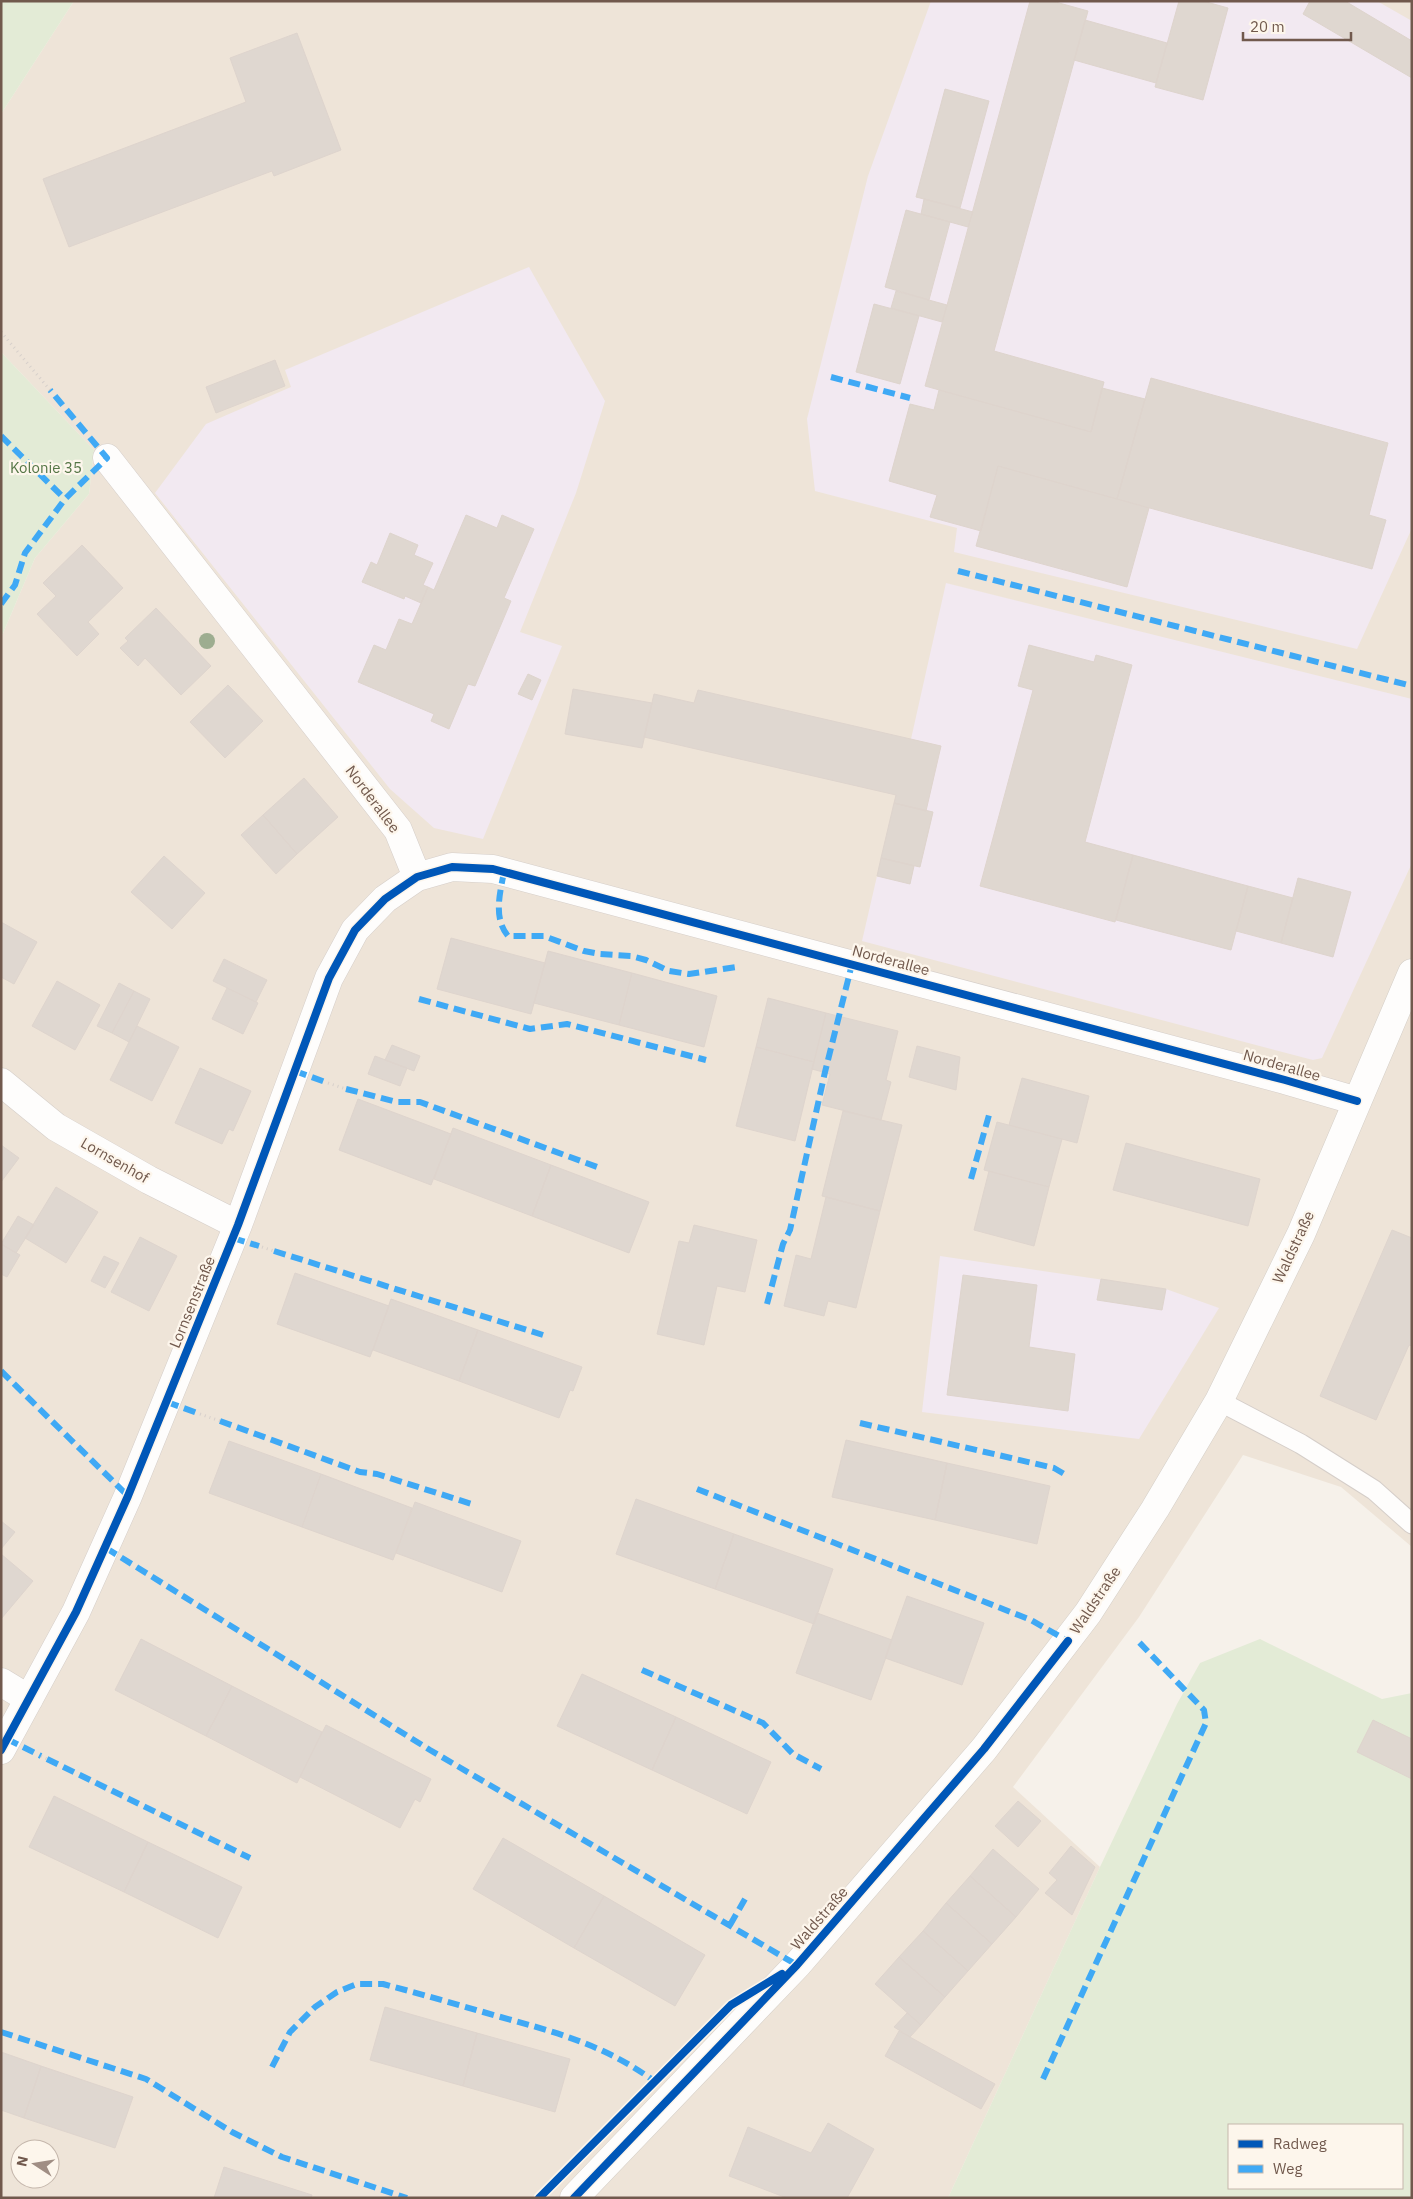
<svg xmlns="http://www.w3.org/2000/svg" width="1413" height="2199" font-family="'IBM Plex Sans',sans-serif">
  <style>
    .residential { fill: #eee4d8; fill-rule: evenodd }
    .education { fill: #f2e9f1 }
    .green { fill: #e3ebd6; fill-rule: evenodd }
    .building { fill: #dfd7d0; stroke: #ded4cd }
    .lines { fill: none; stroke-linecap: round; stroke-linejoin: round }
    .lane-casing { stroke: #d5cec9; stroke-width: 21 }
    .street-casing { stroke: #d5cec9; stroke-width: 29 }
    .secondary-casing { stroke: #d4cec7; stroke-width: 29 }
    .path { stroke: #d7d0cb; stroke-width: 3; stroke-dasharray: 1 4; stroke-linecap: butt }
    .lane { stroke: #fefdfc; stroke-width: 19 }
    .street { stroke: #fefdfc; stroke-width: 28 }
    .secondary { stroke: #fefdfc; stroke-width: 28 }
    .quiet { stroke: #3fa9f5; stroke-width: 6; stroke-dasharray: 12 6; stroke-linecap: butt }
    .cycleway-casing { stroke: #fdf6ec; stroke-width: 11 }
    .cycleway { stroke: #0057b8; stroke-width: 8 }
    .tree { fill: #9dad90 }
    .labels { text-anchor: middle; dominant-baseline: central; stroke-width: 4.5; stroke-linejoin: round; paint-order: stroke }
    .park-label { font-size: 15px; fill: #557646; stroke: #fdf6ec }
    .street-label { font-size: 15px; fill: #71594d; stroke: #fdf6ec }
  </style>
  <rect width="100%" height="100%" fill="#f6f1ea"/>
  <!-- residential -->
  <path class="residential" d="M 74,1 L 1412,1 L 1412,1547 L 1341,1487 L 1243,1455 L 1139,1617 L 1013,1787 L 1100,1867 L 948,2198 L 1,2198 L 1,638 L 35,558 L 89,494 L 94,450 L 1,352 L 1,114 ZM 20,2149 L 50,2149 L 50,2179 L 20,2179 Z"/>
  <!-- education -->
  <path class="education" d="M 931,1 L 1377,1 L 1412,21 L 1412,528 L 1357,649 L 954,552 L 957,528 L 815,491 L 807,419 L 868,176 Z
    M 529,267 L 605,401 L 576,493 L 520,632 L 562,646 L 483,839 L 434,828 L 390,789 L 155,493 L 206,424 L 291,387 L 285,370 Z
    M 946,583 L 1412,699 L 1412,863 L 1322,1058 L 1313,1060 L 862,941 L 877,876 L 910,884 L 914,866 L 920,867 L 933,813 L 926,811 L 940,746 L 911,739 Z
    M 940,1256 L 1166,1289 L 1219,1308 L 1139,1439 L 922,1412 Z"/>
  <!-- green -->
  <path class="green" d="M 1,1 L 74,1 L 1,114 Z
    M 1,352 L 94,450 L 89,494 L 35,558 L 1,638 Z
    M 1260,1639 L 1382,1699 L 1412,1693 L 1412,2198 L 948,2198 L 1100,1867 L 1177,1704 L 1200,1663 ZM 1229,2125 L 1402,2125 L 1402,2188 L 1229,2188 Z"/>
  <!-- building -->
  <path class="building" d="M 1030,1 L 1052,1 L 1088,11 L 994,351 L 1104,382 L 1091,432 L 925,386 Z
    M 1179,1 L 1203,1 L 1228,8 L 1203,100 L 1155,87 Z
    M 1310,1 L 1345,1 L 1412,41 L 1412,78 L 1303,14 Z
    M 1085,20 L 1167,43 L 1156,83 L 1074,60 Z
    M 297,33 L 341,150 L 274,176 L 272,171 L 69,247 L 43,179 L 246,102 L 230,58 Z
    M 945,89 L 989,101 L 960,208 L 916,197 Z
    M 924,199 L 973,212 L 968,227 L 921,214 Z
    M 906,210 L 950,222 L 929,300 L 885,287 Z
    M 896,291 L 947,305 L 942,322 L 891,308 Z
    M 874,304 L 919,316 L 900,384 L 856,372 Z
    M 275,360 L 285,386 L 216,413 L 206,387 Z
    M 1151,378 L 1388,443 L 1369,515 L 1386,520 L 1372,569 L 1117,499 Z
    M 1102,388 L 1145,399 L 1117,499 L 998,466 L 981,531 L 930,517 L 937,495 L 889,481 L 910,404 L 934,410 L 939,390 L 1091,432 Z
    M 998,466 L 1149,508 L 1127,587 L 976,546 Z
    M 466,515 L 497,528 L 502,515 L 534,529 L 504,598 L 511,601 L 475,686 L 468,684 L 449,729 L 431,721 L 434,714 L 358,682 L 374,645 L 386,650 L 399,619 L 412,624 L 428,587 L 434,590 Z
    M 390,533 L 418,545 L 414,555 L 433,563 L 423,585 L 428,587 L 421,603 L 405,596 L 404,599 L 362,582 L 371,562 L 377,565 Z
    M 82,545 L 123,588 L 88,622 L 99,634 L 77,656 L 37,614 L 56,596 L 43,583 Z
    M 156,608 L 211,666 L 181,695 L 145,658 L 138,666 L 120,648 L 128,641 L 125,638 Z
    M 1029,645 L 1094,662 L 1096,655 L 1132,665 L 1085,842 L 1133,855 L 1115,922 L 980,886 L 1033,690 L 1018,686 Z
    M 528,674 L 541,680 L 532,700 L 518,694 Z
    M 228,685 L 263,721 L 225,758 L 190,722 Z
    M 573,689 L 652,703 L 642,748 L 565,734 Z
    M 698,690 L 941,746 L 926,811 L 894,803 L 896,795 L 644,737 L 654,694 L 694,703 Z
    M 304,778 L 338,817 L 297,854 L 263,815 Z
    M 894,803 L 933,812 L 920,867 L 881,858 Z
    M 263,815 L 297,854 L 276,874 L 241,835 Z
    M 1133,855 L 1248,886 L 1231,950 L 1116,920 Z
    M 164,856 L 205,893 L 172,929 L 131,892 Z
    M 881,858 L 914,866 L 910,884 L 877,876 Z
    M 1298,878 L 1351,892 L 1333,957 L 1281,943 Z
    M 1248,886 L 1293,898 L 1281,943 L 1236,931 Z
    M 1,922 L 37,942 L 14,984 L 1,977 Z
    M 451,938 L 545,963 L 531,1014 L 437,989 Z
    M 548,951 L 632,973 L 619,1025 L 534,1003 Z
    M 224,959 L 267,980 L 256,1002 L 213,981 Z
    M 632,973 L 717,996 L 704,1047 L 619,1025 Z
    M 57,981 L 100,1005 L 75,1050 L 32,1026 Z
    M 119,983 L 134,991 L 112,1033 L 97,1026 Z
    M 227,988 L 258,1003 L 243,1034 L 212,1019 Z
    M 134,991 L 150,999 L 129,1042 L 112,1033 Z
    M 768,998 L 826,1013 L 814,1062 L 756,1047 Z
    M 826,1013 L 898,1031 L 886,1080 L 891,1082 L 881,1120 L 822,1105 L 830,1074 L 812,1069 Z
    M 137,1026 L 179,1047 L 152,1101 L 110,1080 Z
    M 392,1045 L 420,1056 L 414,1071 L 385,1060 Z
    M 917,1046 L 960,1057 L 956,1090 L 909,1077 Z
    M 756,1047 L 814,1062 L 795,1141 L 736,1126 Z
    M 375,1056 L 407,1068 L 400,1086 L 368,1074 Z
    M 200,1068 L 251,1091 L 233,1131 L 229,1129 L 222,1144 L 175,1123 Z
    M 1022,1078 L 1089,1096 L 1077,1143 L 1009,1125 Z
    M 358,1099 L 451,1134 L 431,1185 L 339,1150 Z
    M 843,1111 L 902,1125 L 880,1211 L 822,1196 Z
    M 997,1122 L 1062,1139 L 1049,1187 L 984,1170 Z
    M 453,1128 L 551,1165 L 532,1216 L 434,1179 Z
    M 1126,1143 L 1260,1179 L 1248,1226 L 1113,1190 Z
    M 1,1145 L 19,1158 L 1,1182 Z
    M 551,1165 L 649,1202 L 629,1253 L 532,1216 Z
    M 989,1171 L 1049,1187 L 1034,1246 L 974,1230 Z
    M 56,1187 L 98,1212 L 66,1263 L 25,1238 Z
    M 826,1197 L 880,1211 L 856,1308 L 828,1301 L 824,1316 L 784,1306 L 796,1255 L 811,1259 Z
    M 18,1216 L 34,1225 L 16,1253 L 1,1244 Z
    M 694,1225 L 757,1240 L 745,1292 L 717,1286 L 704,1345 L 657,1334 L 679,1241 L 689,1243 Z
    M 1392,1230 L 1412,1238 L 1412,1346 L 1409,1345 L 1376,1420 L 1320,1396 Z
    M 140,1237 L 177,1256 L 149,1311 L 111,1292 Z
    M 1,1244 L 20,1255 L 7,1277 L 1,1274 Z
    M 104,1256 L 119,1263 L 105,1288 L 91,1281 Z
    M 295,1273 L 389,1306 L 370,1357 L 277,1324 Z
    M 963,1275 L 1037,1285 L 1029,1347 L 1075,1354 L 1068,1411 L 947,1395 Z
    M 1101,1279 L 1166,1289 L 1162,1310 L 1097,1300 Z
    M 391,1299 L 478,1330 L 459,1381 L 373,1350 Z
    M 478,1330 L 582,1367 L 573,1391 L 570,1390 L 559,1418 L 459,1381 Z
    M 846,1440 L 947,1463 L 935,1520 L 832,1497 Z
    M 229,1441 L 321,1474 L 302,1527 L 209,1493 Z
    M 947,1463 L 1050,1486 L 1037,1544 L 935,1520 Z
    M 321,1474 L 412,1508 L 393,1560 L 302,1527 Z
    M 636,1499 L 734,1534 L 715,1589 L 616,1554 Z
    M 415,1502 L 521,1541 L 502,1592 L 396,1553 Z
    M 1,1521 L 15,1532 L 1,1549 Z
    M 734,1534 L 833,1569 L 814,1624 L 715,1589 Z
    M 1,1554 L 33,1581 L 1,1619 Z
    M 907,1596 L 984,1623 L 962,1685 L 885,1658 Z
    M 817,1613 L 892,1640 L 871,1700 L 796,1673 Z
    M 141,1639 L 232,1686 L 206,1736 L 115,1690 Z
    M 582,1674 L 676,1717 L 652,1770 L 557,1726 Z
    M 232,1686 L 322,1732 L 297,1783 L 206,1736 Z
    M 676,1717 L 771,1762 L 747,1814 L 652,1770 Z
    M 1373,1720 L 1412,1739 L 1412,1779 L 1357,1752 Z
    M 326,1725 L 431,1779 L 420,1802 L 415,1799 L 400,1828 L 300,1777 Z
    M 54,1796 L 148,1842 L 124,1892 L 29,1847 Z
    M 1018,1801 L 1041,1821 L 1018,1847 L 995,1826 Z
    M 503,1838 L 604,1896 L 574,1948 L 473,1889 Z
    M 148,1842 L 242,1887 L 218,1938 L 124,1892 Z
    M 1071,1846 L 1095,1867 L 1072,1915 L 1045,1893 L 1057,1880 L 1049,1873 Z
    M 993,1849 L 1039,1889 L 1016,1917 L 970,1876 Z
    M 970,1876 L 1016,1917 L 992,1944 L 946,1903 Z
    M 604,1896 L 705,1955 L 675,2006 L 574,1948 Z
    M 946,1903 L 992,1944 L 968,1971 L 923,1931 Z
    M 923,1931 L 968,1971 L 945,1997 L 899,1957 Z
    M 899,1957 L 945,1997 L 921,2025 L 875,1984 Z
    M 385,2007 L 477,2033 L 463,2086 L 370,2060 Z
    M 907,2013 L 921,2025 L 910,2037 L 894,2027 Z
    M 899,2031 L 995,2084 L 981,2109 L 885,2056 Z
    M 477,2033 L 570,2059 L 555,2112 L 463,2086 Z
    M 1,2052 L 41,2066 L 24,2118 L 1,2110 Z
    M 41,2066 L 133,2097 L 115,2148 L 24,2118 Z
    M 828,2123 L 874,2149 L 847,2198 L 787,2198 L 729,2176 L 748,2127 L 811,2153 Z
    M 224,2167 L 312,2195 L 311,2198 L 214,2198 Z"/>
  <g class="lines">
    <defs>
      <path id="lane" d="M 1219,1401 L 1301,1444 L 1374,1490 L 1412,1524"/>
      <path id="street" d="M 107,458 L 398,830 L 417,877
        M 1,1082 L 56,1127 L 149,1180 L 238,1225
        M 1,1682 L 29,1699
        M 1,1750 L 76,1612 L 128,1496 L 238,1225 L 329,978 L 355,930 L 385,899 L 417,877 L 452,867 L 493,869 L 1285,1080 L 1357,1101"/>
      <path id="secondary" d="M 574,2198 L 797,1965 L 984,1749 L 1088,1613 L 1155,1509 L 1219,1401 L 1301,1234 L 1412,973"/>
    </defs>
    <!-- lane casing -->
    <use href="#lane" class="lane-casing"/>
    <!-- street casing -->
    <use href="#street" class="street-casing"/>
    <!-- secondary casing -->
    <use href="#secondary" class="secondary-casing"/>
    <!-- path -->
    <path class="path" d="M 1,332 L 50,390
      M 328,1083 L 346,1089
      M 262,1247 L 274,1251
      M 200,1414 L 220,1421
      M 41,1756 L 47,1759"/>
    <!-- lane -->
    <use href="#lane" class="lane"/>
    <!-- street -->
    <use href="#street" class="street"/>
    <!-- secondary -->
    <use href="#secondary" class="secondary"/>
    <!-- quiet -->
    <path class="quiet" d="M 831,377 L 910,398
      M 1,436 L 65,499
      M 958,571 L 1412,686
      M 1,604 L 15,585 L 25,553 L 65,499 L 107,458 L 50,390
      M 504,872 C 500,893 493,918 508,936 L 544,936 L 584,951 L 600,954 L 631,956 L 646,960 L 669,971 L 689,974 L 737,967
      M 419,999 L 530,1029 L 567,1024 L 706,1060
      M 295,1071 L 328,1083
      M 346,1089 L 397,1102 L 420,1102 L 600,1168
      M 971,1179 L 989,1115
      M 233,1238 L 259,1246
      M 274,1251 L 543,1335
      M 767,1304 L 783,1244 L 790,1230 L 825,1072 L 852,964
      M 1,1371 L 128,1496
      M 167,1402 L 200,1414
      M 220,1421 L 360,1472 L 377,1474 L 475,1505
      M 860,1423 L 1054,1468 L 1066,1475
      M 697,1489 L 1031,1620 L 1068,1641
      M 106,1548 L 430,1750 L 797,1965 L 795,1966
      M 642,1670 L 763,1723 L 793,1754 L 821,1769
      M 7,1739 L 41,1756
      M 47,1759 L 250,1858
      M 730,1925 L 745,1899
      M 1,2032 L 146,2079 L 232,2132 L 282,2157 L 407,2198
      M 272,2067 L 290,2032 L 315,2007 L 337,1992 L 357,1984 L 383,1984 C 421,1994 459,2005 497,2016 C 555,2032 605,2045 654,2081
      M 1043,2079 L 1206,1723 L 1204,1710 L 1137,1640"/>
    <defs>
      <path id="cycleway" d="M 1,1750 L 76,1612 L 128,1496 L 238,1225 L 329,978 L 355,930 L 385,899 L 417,877 L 452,867 L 493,869 L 1285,1080 L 1357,1101
        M 539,2198 L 731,2005 L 782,1974
        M 574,2198 L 797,1965 L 984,1749 L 1068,1641"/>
    </defs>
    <!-- cycleway casing -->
    <use href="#cycleway" class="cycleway-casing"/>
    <!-- cycleway -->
    <use href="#cycleway" class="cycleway"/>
  </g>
  <!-- trees -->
  <circle class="tree" cx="207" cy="641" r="8"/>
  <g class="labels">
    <!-- park labels -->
    <g class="park-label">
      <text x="46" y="467">Kolonie 35</text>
    </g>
    <!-- street labels -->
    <g class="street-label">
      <text transform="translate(373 799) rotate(53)">Norderallee</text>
      <text transform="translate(891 960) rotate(15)">Norderallee</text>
      <text transform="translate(1282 1065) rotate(16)">Norderallee</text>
      <text transform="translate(115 1160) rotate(30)">Lornsenhof</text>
      <text transform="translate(1293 1247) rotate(-65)">Waldstraße</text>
      <text transform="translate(192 1302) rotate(-68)">Lornsenstraße</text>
      <text transform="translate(1095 1600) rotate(-56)">Waldstraße</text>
      <text transform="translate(819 1918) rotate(-49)">Waldstraße</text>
    </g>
  </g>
  <!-- border -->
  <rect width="1413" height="2199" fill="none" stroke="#71594d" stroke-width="5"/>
  <!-- legend -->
  <rect x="1228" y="2124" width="175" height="65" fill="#fdf6ec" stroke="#c5b7ac"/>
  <rect x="1238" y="2140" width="25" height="8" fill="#0057b8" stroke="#c5b7ac"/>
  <text x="1273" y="2149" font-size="15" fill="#71594d">Radweg</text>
  <rect x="1238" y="2165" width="25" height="8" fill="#3fa9f5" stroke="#c5b7ac"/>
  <text x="1273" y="2174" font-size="15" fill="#71594d">Weg</text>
  <!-- north arrow -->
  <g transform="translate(35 2164) rotate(282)"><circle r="24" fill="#fdf6ec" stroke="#c5b7ac"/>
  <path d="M0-4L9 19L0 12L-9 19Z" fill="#a08e84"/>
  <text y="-8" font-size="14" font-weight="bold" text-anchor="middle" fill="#71594d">N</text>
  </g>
  <!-- scale -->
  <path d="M1243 32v8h108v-8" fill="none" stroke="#71594d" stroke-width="2.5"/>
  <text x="1250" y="32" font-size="15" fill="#71594d" stroke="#fdf6ec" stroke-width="4" paint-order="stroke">20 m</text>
</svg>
